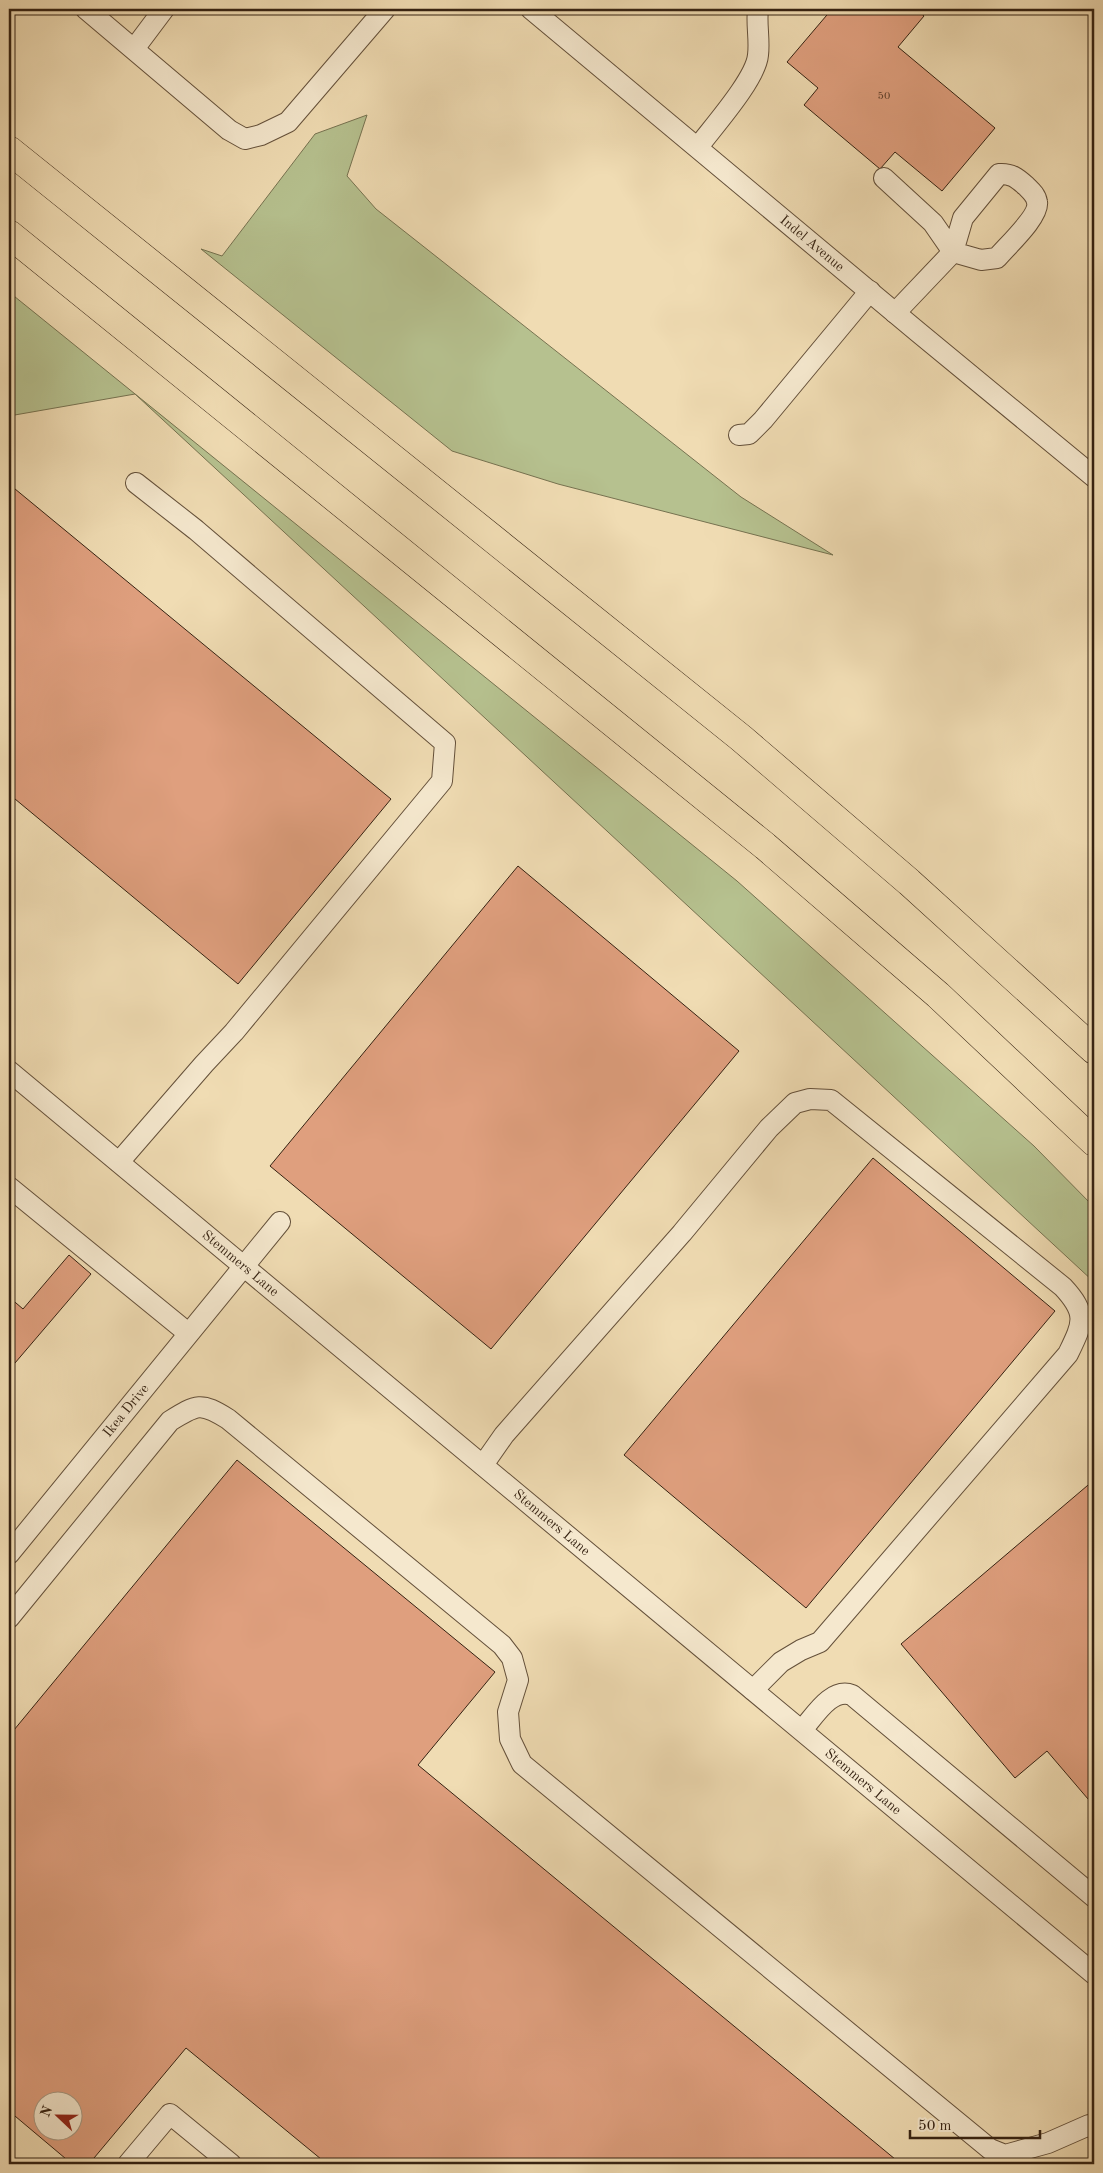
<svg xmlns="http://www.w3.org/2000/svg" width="1103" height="2173" font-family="'Old Standard TT',serif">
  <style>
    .green { fill: #b6c18f; stroke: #767250 }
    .building { fill: #df9f7e; stroke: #352212; fill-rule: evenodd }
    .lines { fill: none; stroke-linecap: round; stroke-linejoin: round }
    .minor-casing { stroke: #64503a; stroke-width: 22 }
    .highway-casing { stroke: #352212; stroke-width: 29 }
    .minor { stroke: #f5e8ce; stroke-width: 20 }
    .highway { stroke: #f0dcb3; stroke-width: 28 }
    .labels { text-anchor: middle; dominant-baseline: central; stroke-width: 5; stroke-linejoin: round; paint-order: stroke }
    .number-label { font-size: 11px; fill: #60412d }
    .street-label { font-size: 14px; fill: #352212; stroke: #f5e8ce }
  </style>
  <rect width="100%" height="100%" fill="#f0dcb3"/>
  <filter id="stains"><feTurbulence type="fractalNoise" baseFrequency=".004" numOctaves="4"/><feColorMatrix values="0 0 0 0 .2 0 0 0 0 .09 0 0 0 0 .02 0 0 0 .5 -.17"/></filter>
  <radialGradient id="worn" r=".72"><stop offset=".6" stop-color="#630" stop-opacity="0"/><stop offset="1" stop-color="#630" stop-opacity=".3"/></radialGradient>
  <!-- green -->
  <path class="green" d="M 367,115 L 347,176 L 376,209 L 741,497 L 833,555 L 558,484 L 452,451 L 201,249 L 222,256 L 315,134 Z
    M 9,292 L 737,881 L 1034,1146 L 1094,1207 L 1094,1282 L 135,394 L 9,416 Z"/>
  <!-- building -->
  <path class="building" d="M 832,9 L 916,9 L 924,16 L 898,47 L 995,128 L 942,191 L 895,152 L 880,169 L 804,105 L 818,88 L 787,62 Z
    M 9,484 L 391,799 L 238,984 L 9,794 Z
    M 518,866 L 739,1051 L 491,1349 L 270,1166 Z
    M 873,1158 L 1055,1311 L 806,1608 L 624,1455 Z
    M 69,1255 L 91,1274 L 9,1370 L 9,1297 L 23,1309 Z
    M 237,1460 L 495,1672 L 418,1765 L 901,2164 L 327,2164 L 186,2048 L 89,2164 L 72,2164 L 9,2111 L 9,1736 ZM 42,2100 L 72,2100 L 72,2130 L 42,2130 Z
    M 1094,1480 L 1094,1806 L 1047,1751 L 1015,1778 L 901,1644 Z"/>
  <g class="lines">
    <defs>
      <g id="minor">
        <path d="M 86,9 L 229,130 L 245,139 L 261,135 L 288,122 L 385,9"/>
        <path id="s1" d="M 531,9 L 918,332 L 1094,477"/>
        <path d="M 134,49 L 164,9"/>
        <path d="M 698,147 C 713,127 756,79 758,55 C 760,40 756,24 758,9"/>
        <path d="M 884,178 L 933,223 L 953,252 L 981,260 L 997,258 C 1006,247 1040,216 1037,202 C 1036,195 1031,191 1026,186 C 1017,178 1011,173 999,174 L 963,218 L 953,252 L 895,313"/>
        <path d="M 739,435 L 749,434 L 763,420 L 870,291"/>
        <path id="s2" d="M 9,1071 L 1094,1974"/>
        <path d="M 119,1162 L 204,1064 L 234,1032 L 442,781 L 445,743 L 196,530 L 136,483"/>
        <path d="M 9,1187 L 188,1333"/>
        <path d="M 483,1465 L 504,1435 L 682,1233 L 769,1128 L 795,1103 L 810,1099 L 831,1100 L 1063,1287 C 1088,1314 1083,1323 1068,1354 L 820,1642 L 801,1650 L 781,1662 L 753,1690"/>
        <path id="s3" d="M 9,1554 L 280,1222"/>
        <path d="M 9,1618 L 170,1421 C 197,1404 201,1402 228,1419 L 502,1645 L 512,1658 L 518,1680 L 508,1712 L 510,1739 L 522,1764 L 990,2149 L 1005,2155 L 1048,2143 L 1089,2125 L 1094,2129"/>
        <path d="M 802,1730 C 814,1717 831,1687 852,1695 L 1094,1897"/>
        <path d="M 128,2164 L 170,2114 L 231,2164"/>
      </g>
      <path id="highway" d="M 9,150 L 741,738 L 909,882 L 1094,1050
        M 9,234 L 765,846 L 938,995 L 1094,1142"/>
    </defs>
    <!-- minor casing -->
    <use href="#minor" class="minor-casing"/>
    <!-- highway casing -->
    <use href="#highway" class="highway-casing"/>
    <!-- minor -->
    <use href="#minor" class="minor"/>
    <!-- highway -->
    <use href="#highway" class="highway"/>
  </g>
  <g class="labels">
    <!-- number labels -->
    <g class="number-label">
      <text x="884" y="96">50</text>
    </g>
    <!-- street labels -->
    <g class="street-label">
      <text stroke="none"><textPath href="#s1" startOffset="366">Indel Avenue</textPath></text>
      <text stroke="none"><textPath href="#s2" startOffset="301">Stemmers Lane</textPath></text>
      <text stroke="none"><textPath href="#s3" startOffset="185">Ikea Drive</textPath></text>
      <text stroke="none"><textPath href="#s2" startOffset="706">Stemmers Lane</textPath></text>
      <text stroke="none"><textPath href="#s2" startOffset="1111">Stemmers Lane</textPath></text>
    </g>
  </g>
  <!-- margin -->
  <rect width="1103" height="2173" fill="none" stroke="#f0dcb3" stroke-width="30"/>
  <rect x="10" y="10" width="1083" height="2153" fill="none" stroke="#352212" stroke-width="2.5"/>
  <rect x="15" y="15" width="1073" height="2143" fill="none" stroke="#352212"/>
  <!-- north arrow -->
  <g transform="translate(58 2116) rotate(292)"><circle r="24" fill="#f5e8ce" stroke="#a89983"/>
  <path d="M0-4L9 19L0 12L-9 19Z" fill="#8f2418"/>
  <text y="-8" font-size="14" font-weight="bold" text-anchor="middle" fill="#352212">N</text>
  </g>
  <!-- scale -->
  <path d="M910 2130v8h130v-8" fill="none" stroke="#352212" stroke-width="2.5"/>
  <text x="918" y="2130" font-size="15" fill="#352212" stroke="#f5e8ce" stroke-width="4" paint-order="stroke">50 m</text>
  <rect width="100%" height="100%" filter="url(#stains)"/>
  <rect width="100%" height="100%" fill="url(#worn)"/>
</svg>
